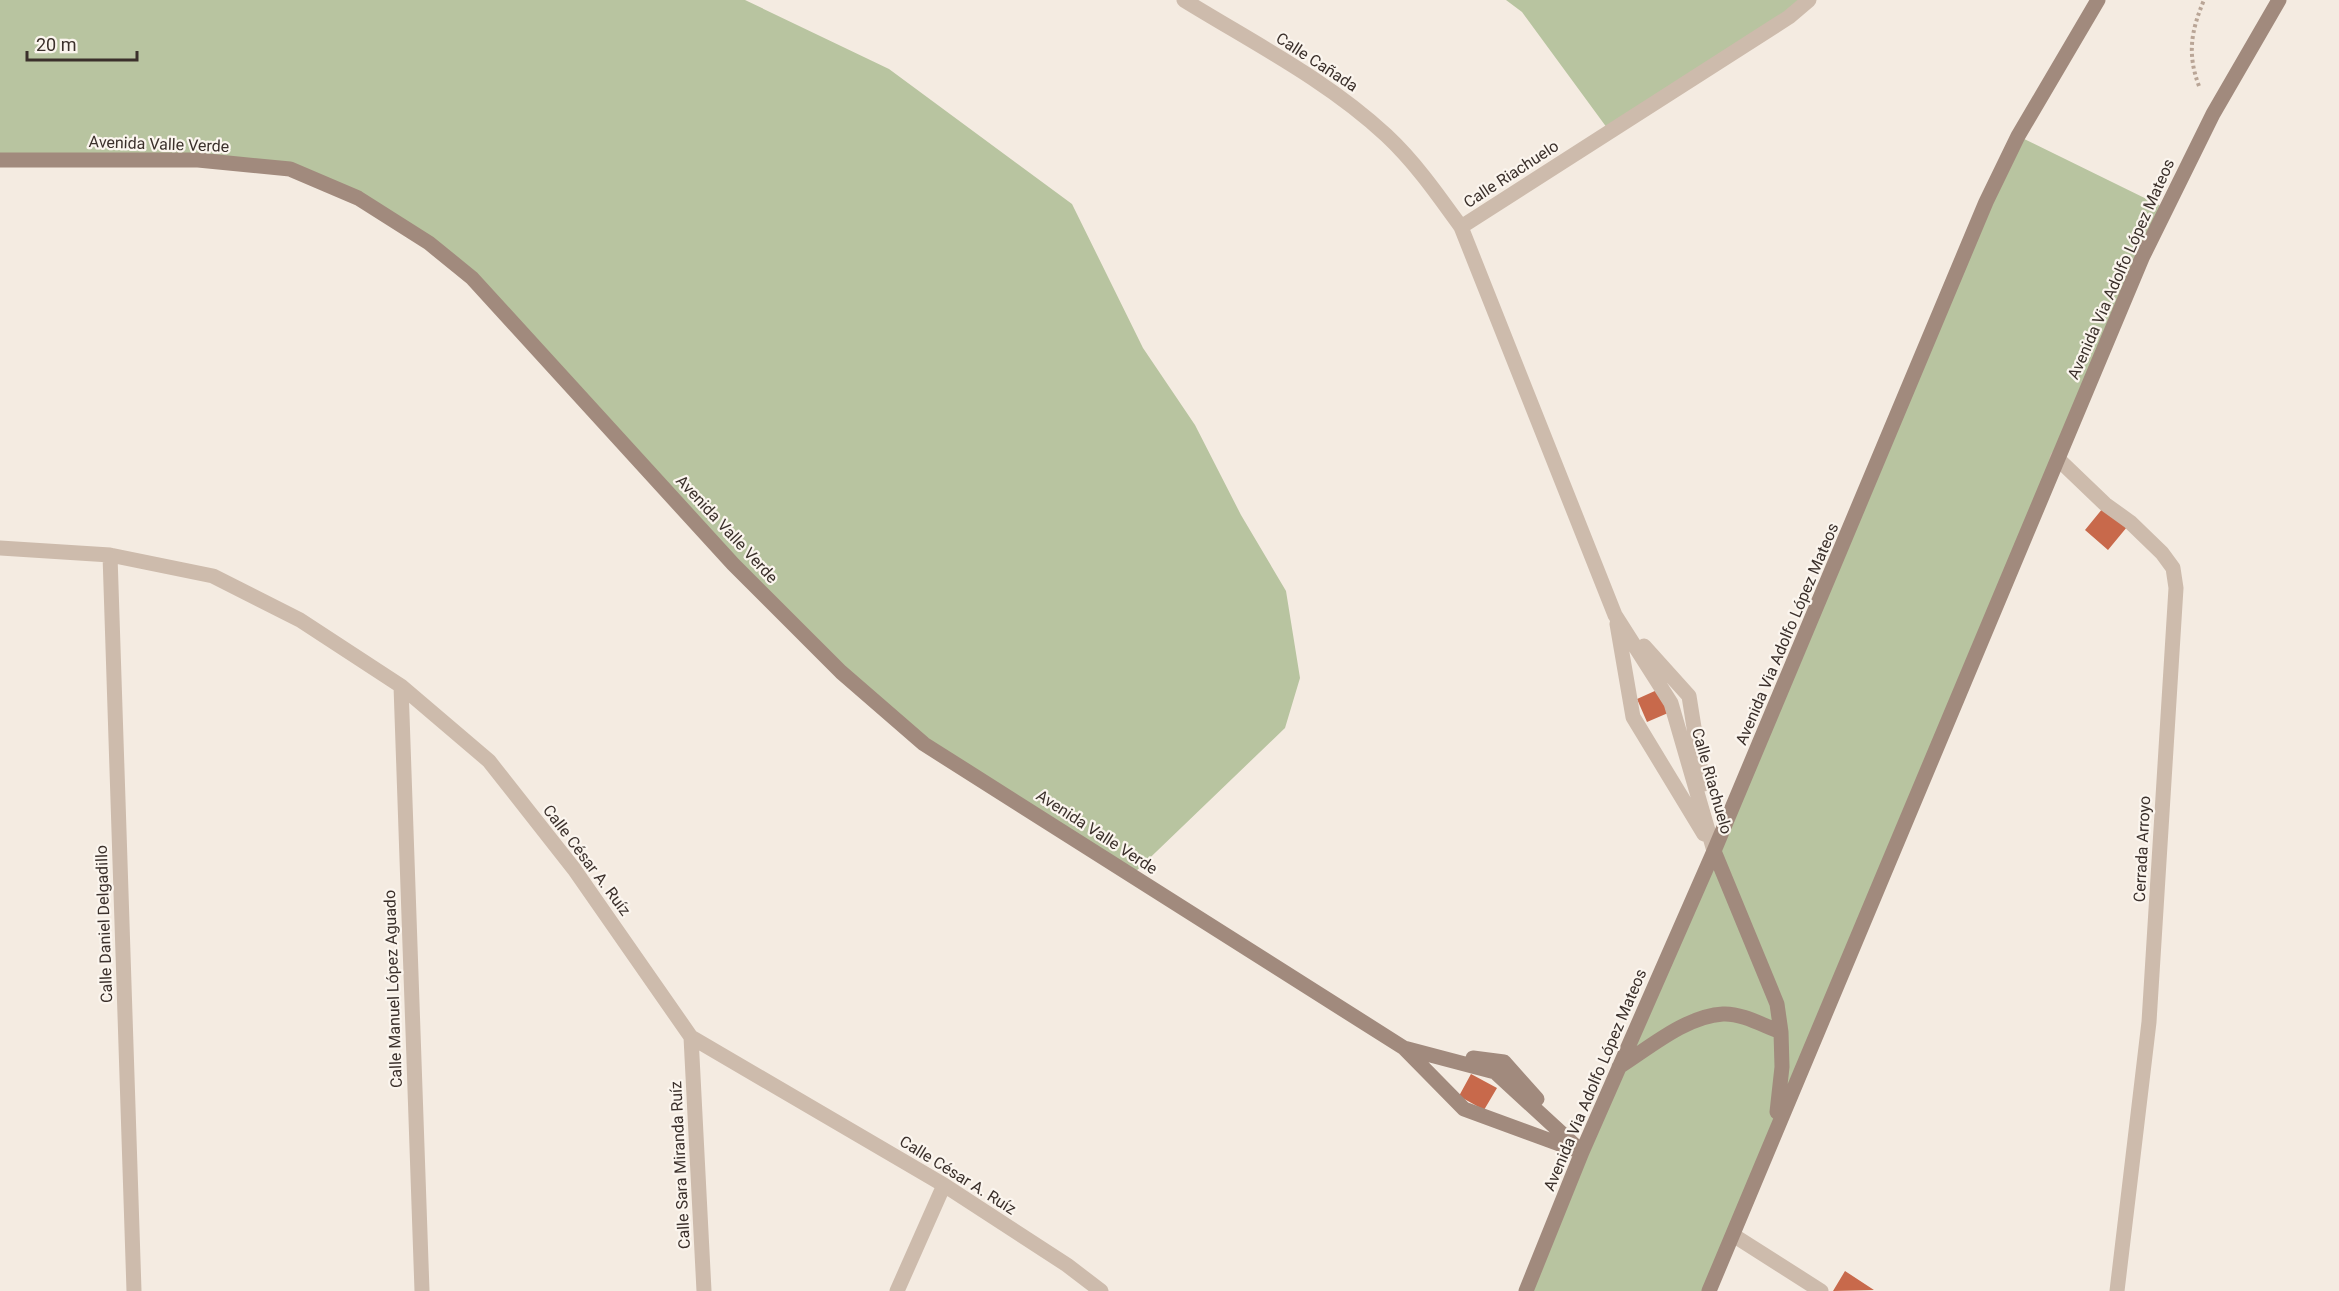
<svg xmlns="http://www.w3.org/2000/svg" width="2339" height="1291" font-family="Roboto,sans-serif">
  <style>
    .green { fill: #b8c4a0 }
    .building { fill: #c8694b }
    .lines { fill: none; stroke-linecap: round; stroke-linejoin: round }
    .path { stroke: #b9a596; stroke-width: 4; stroke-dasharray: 3 3; stroke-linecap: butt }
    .street { stroke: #cdbbac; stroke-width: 15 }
    .secondary { stroke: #a18a7d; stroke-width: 15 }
    .labels { text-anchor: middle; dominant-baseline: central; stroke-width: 4.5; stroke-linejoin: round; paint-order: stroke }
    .street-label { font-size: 16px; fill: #3b302b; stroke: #fbf5ee }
  </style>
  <rect width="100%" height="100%" fill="#f4ebe1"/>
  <!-- green -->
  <path class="green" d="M 0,0 L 745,0 L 889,69 L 1072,204 L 1143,348 L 1195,425 L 1241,515 L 1286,591 L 1300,678 L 1285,728 L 1131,876 L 924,744 L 841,672 L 429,243 L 289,169 L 0,160 Z
    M 1506,0 L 1809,0 L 1610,132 L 1522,12 Z
    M 2018,136 L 2167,209 L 1709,1291 L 1526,1291 Z"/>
  <!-- building -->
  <path class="building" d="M 2103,508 L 2127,527 L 2108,550 L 2085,530 Z
    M 1657,690 L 1668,713 L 1647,722 L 1637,699 Z
    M 1471,1074 L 1497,1088 L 1484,1110 L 1459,1096 Z
    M 1845,1271 L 1874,1290 L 1833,1291 Z"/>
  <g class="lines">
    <!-- path -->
    <path class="path" d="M 2199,86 C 2187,54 2191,31 2204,0"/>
    <!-- street -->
    <path class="street" d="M 1184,0 C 1252,42 1327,80 1386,135 C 1415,162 1438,195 1461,227 L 1615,615 L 1671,703 L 1714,851
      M 1461,227 L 1789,17 L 1809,0
      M 2057,458 L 2105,504 L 2130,522 L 2162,553 L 2173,568 L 2176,588 L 2149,1022 L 2117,1291
      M 0,548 L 110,555 L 213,576 L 300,620 L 401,686 L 489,761 L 574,869 L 691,1037 L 944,1185 L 1067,1265 L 1101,1291
      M 110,555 L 134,1291
      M 1617,624 L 1633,717 L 1704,834
      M 1644,646 L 1689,696 L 1703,784
      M 401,686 L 422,1291
      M 691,1037 L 704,1291
      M 1733,1235 L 1821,1291
      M 897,1291 L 944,1185"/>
    <!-- secondary -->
    <path class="secondary" d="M 0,160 L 198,160 L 290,169 L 358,198 L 429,243 L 472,278 L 733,564 L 841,672 L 924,744 L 1404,1048 L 1495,1072 L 1582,1152
      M 1714,851 L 1777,1004 L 1781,1032 L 1782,1067 L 1777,1112
      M 1404,1048 L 1464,1109 L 1573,1149
      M 1473,1058 L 1504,1062 L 1537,1099
      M 1619,1067 C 1649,1048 1686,1016 1723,1014 C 1742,1013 1764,1026 1781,1032
      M 1526,1291 L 1582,1152 L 1714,851 L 1986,202 L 2018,136 L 2098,0
      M 1709,1291 L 2142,258 L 2213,114 L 2279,0"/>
  </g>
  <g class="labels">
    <!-- street labels -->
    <g class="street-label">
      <text transform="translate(1317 62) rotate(33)">Calle Cañada</text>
      <text transform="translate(159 144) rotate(2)">Avenida Valle Verde</text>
      <text transform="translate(1511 174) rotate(-33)">Calle Riachuelo</text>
      <text transform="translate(2121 269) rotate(-66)">Avenida Via Adolfo López Mateos</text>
      <text transform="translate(727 529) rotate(47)">Avenida Valle Verde</text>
      <text transform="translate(1787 634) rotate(-67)">Avenida Via Adolfo López Mateos</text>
      <text transform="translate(1712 781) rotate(74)">Calle Riachuelo</text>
      <text transform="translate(1097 832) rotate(33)">Avenida Valle Verde</text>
      <text transform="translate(2142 849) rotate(-87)">Cerrada Arroyo</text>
      <text transform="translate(587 860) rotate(53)">Calle César A. Ruíz</text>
      <text transform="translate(104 924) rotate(-92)">Calle Daniel Delgadillo</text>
      <text transform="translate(393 989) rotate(-92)">Calle Manuel López Aguado</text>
      <text transform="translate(1595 1080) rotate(-67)">Avenida Via Adolfo López Mateos</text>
      <text transform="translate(680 1165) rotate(-93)">Calle Sara Miranda Ruíz</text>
      <text transform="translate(958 1175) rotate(32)">Calle César A. Ruíz</text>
    </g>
  </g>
  <!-- scale -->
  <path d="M27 51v9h110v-9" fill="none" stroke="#3b302b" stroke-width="3"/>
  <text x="36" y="51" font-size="18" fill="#3b302b" stroke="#fbf5ee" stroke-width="4.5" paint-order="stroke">20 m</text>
</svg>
